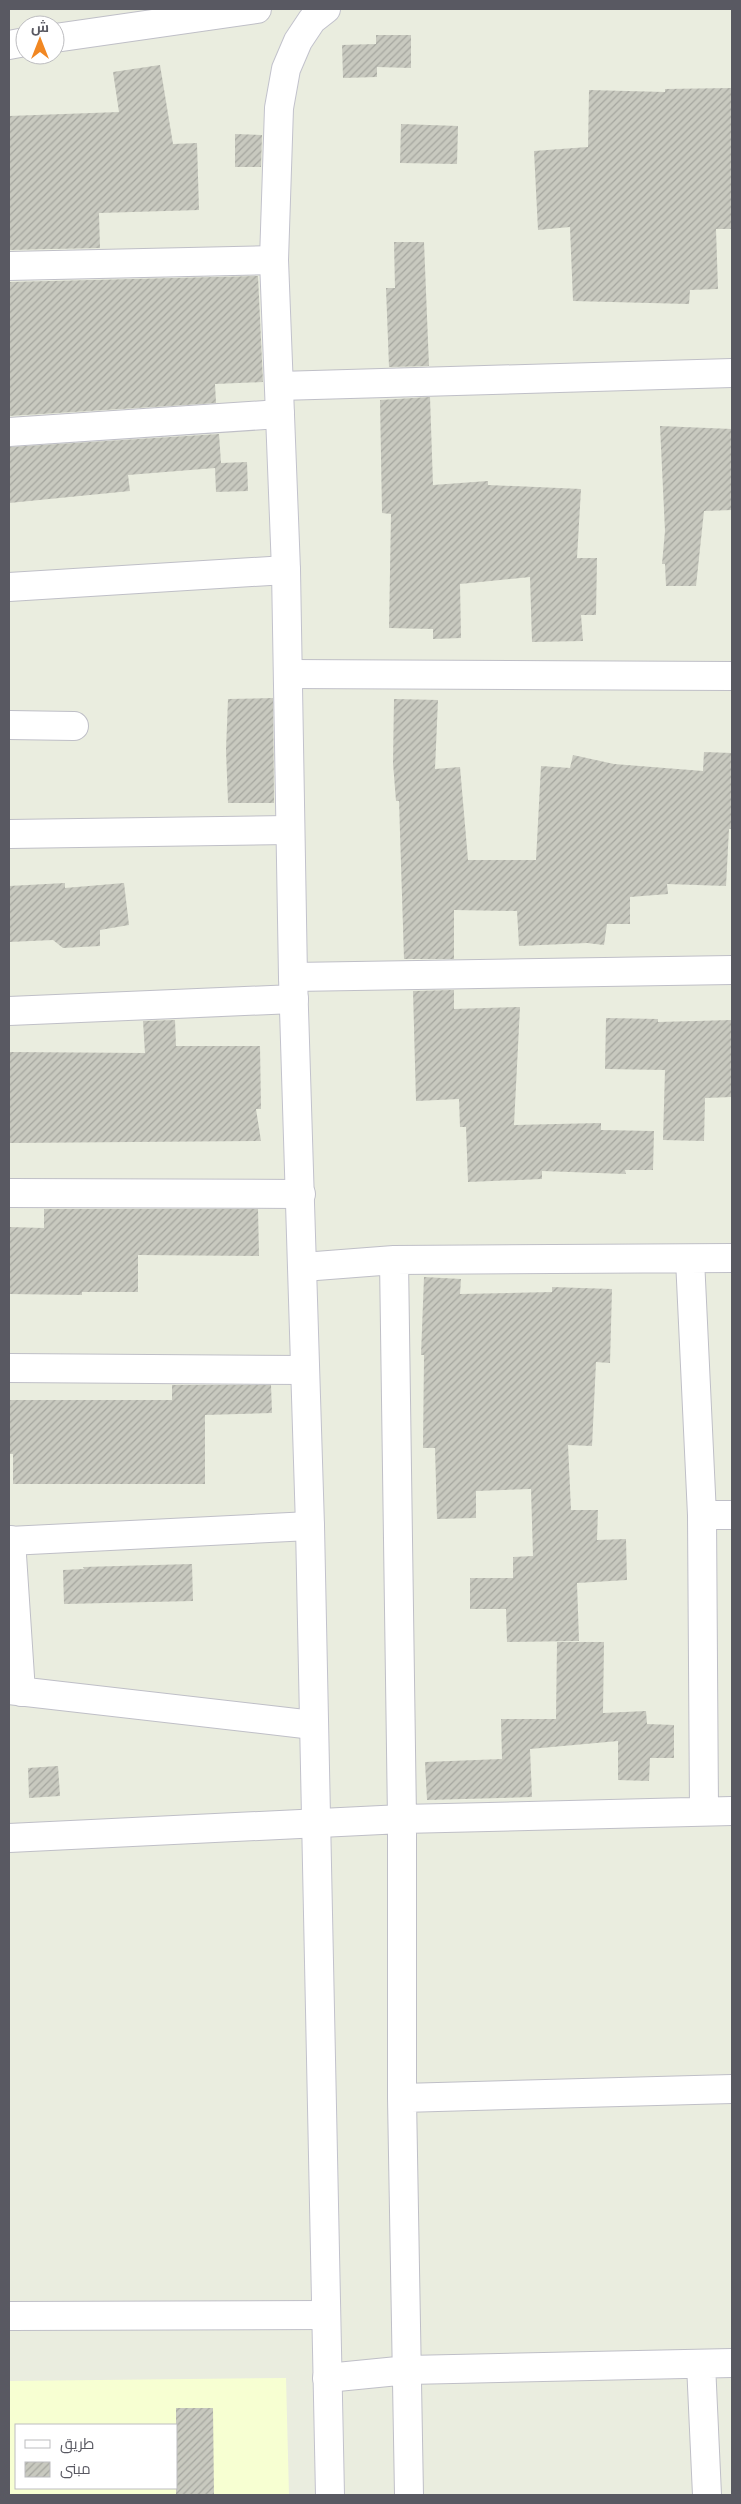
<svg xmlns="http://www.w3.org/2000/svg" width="741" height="2504" font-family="Jost,Cairo,sans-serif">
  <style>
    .commercial { fill: #f7ffd2; fill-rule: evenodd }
    .building { fill: url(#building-hatch) }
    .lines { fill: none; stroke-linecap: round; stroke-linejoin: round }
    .street-casing { stroke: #bfbfc7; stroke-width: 30 }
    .secondary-casing { stroke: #c2c2cc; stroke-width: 30 }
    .street { stroke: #fff; stroke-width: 28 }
    .secondary { stroke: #fff; stroke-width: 28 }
  </style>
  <defs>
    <pattern id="building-hatch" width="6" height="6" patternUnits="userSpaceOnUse" patternTransform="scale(1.25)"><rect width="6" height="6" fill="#c8c9bf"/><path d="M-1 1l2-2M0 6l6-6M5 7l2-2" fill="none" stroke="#a5a69f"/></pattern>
  </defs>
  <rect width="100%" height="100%" fill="#eaeddf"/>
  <!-- commercial -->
  <path class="commercial" d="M 286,2378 L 289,2495 L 9,2495 L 9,2381 ZM 16,2425 L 176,2425 L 176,2488 L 16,2488 Z"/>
  <!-- building -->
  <path class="building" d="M 376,35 L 411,35 L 411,68 L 377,67 L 377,77 L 343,78 L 342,45 L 376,44 Z
    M 160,65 L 173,144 L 197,143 L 199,210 L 99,213 L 100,248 L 9,250 L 9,116 L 119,112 L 113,72 Z
    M 732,88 L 732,229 L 716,229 L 718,289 L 690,290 L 689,304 L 573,301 L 570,227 L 538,230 L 534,151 L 588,147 L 589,90 L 665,92 L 665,89 Z
    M 401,124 L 458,126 L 457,164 L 400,163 Z
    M 235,134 L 262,135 L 261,167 L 235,167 Z
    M 394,242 L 424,242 L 429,366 L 389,367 L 386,288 L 395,288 Z
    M 258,276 L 263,382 L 215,384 L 216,403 L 9,416 L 9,282 Z
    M 430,397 L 433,485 L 488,481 L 488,485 L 581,489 L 577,558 L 597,558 L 596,615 L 581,615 L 583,641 L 532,642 L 530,577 L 460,584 L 461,638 L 433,639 L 433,629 L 389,628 L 391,514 L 382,513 L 380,400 Z
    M 660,426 L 732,429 L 732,510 L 704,511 L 696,586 L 666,586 L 665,564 L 662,564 L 665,531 Z
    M 219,434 L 221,463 L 247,462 L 248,491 L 216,492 L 215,468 L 128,475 L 130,491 L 9,503 L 9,447 Z
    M 273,698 L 274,803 L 228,803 L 226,750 L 228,699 Z
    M 394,699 L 438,700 L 435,769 L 460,767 L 468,860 L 536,860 L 541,766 L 570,768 L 573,755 L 614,764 L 703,771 L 704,752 L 732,753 L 732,829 L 729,829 L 726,886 L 667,884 L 668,894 L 630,897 L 630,924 L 607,924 L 604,945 L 587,943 L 519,946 L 517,911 L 454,910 L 454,959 L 404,959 L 399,801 L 396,801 L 393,763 Z
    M 65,883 L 65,888 L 124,883 L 129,925 L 100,930 L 100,946 L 63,948 L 53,940 L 9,942 L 9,886 Z
    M 454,990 L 454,1009 L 520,1007 L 514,1125 L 601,1123 L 601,1130 L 654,1131 L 653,1170 L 625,1170 L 626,1174 L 542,1171 L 542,1179 L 468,1182 L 466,1127 L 460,1127 L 459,1099 L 416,1101 L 413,991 Z
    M 606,1018 L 658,1019 L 658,1022 L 732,1020 L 732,1097 L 705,1098 L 704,1141 L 663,1140 L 665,1070 L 605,1069 Z
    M 175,1020 L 176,1046 L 260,1046 L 261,1109 L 256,1109 L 261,1141 L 9,1143 L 9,1052 L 145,1053 L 143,1021 Z
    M 44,1209 L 258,1209 L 259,1256 L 138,1255 L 138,1292 L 82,1292 L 82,1295 L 9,1294 L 9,1227 L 44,1228 Z
    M 424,1277 L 461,1279 L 460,1294 L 552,1292 L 552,1287 L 612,1289 L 610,1363 L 596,1362 L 592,1446 L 568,1445 L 571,1510 L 598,1510 L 597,1540 L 626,1539 L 627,1580 L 577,1583 L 579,1641 L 507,1642 L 506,1609 L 470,1609 L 470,1578 L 513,1578 L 513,1557 L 533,1556 L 531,1489 L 476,1491 L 476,1518 L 437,1519 L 435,1448 L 423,1448 L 424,1355 L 421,1355 Z
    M 172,1385 L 271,1385 L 272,1413 L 205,1415 L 205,1484 L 13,1484 L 13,1454 L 9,1454 L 9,1400 L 172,1400 Z
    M 192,1564 L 193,1601 L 64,1604 L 63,1570 L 84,1569 L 83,1567 Z
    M 557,1642 L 604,1642 L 603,1713 L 646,1711 L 647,1724 L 674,1725 L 674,1758 L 650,1758 L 649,1781 L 618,1780 L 618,1741 L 530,1749 L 532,1797 L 427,1800 L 425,1762 L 502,1759 L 501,1719 L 556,1719 Z
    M 58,1766 L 60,1796 L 29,1798 L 28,1768 Z
    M 176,2408 L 213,2408 L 214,2495 L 176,2495 Z"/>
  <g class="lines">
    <defs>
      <path id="street" d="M 55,38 L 257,9
        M 9,45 L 25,42
        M 9,266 L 274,260
        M 279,386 L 732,373
        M 9,432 L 280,414
        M 9,587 L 286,570
        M 288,674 L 732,676
        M 9,725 L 74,726
        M 9,834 L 289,830
        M 293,977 L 732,970
        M 9,1011 L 294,999
        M 9,1193 L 301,1194
        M 690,1259 L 702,1515 L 704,1811
        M 394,1260 L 402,1819 L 402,2098 L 409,2495
        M 303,1267 L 394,1260 L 732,1258
        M 9,1368 L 305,1370
        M 702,1515 L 732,1515
        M 11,1540 L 21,1692
        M 9,1541 L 310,1526
        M 9,1690 L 313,1725
        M 9,1838 L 402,1819 L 732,1811
        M 402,2098 L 732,2089
        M 9,2316 L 325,2315
        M 701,2364 L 707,2495
        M 327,2378 L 408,2370 L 732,2363"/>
      <path id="secondary" d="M 326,9 L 312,20 L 298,41 L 286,69 L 279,108 L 274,260 L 286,570 L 293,977 L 310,1526 L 330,2495"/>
    </defs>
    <!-- street casing -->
    <use href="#street" class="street-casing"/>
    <!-- secondary casing -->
    <use href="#secondary" class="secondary-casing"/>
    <!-- street -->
    <use href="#street" class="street"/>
    <!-- secondary -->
    <use href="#secondary" class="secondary"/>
  </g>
  <!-- border -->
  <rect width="741" height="2504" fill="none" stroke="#595962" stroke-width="20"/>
  <!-- legend -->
  <rect x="15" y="2424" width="162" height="65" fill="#ffffff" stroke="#bdbdc0"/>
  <rect x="25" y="2440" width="25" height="8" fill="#ffffff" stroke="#bdbdc0"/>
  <text x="60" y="2449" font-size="15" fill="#595962">طريق</text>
  <rect x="25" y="2462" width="25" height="15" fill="url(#building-hatch)" stroke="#bdbdc0"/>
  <text x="60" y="2474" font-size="15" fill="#595962">مبنى</text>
  <!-- north arrow -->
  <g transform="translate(40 40)"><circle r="24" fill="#ffffff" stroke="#bdbdc0"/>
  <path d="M0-4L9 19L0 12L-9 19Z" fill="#f18722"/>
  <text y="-8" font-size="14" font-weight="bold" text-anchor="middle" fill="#595962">ش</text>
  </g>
</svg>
